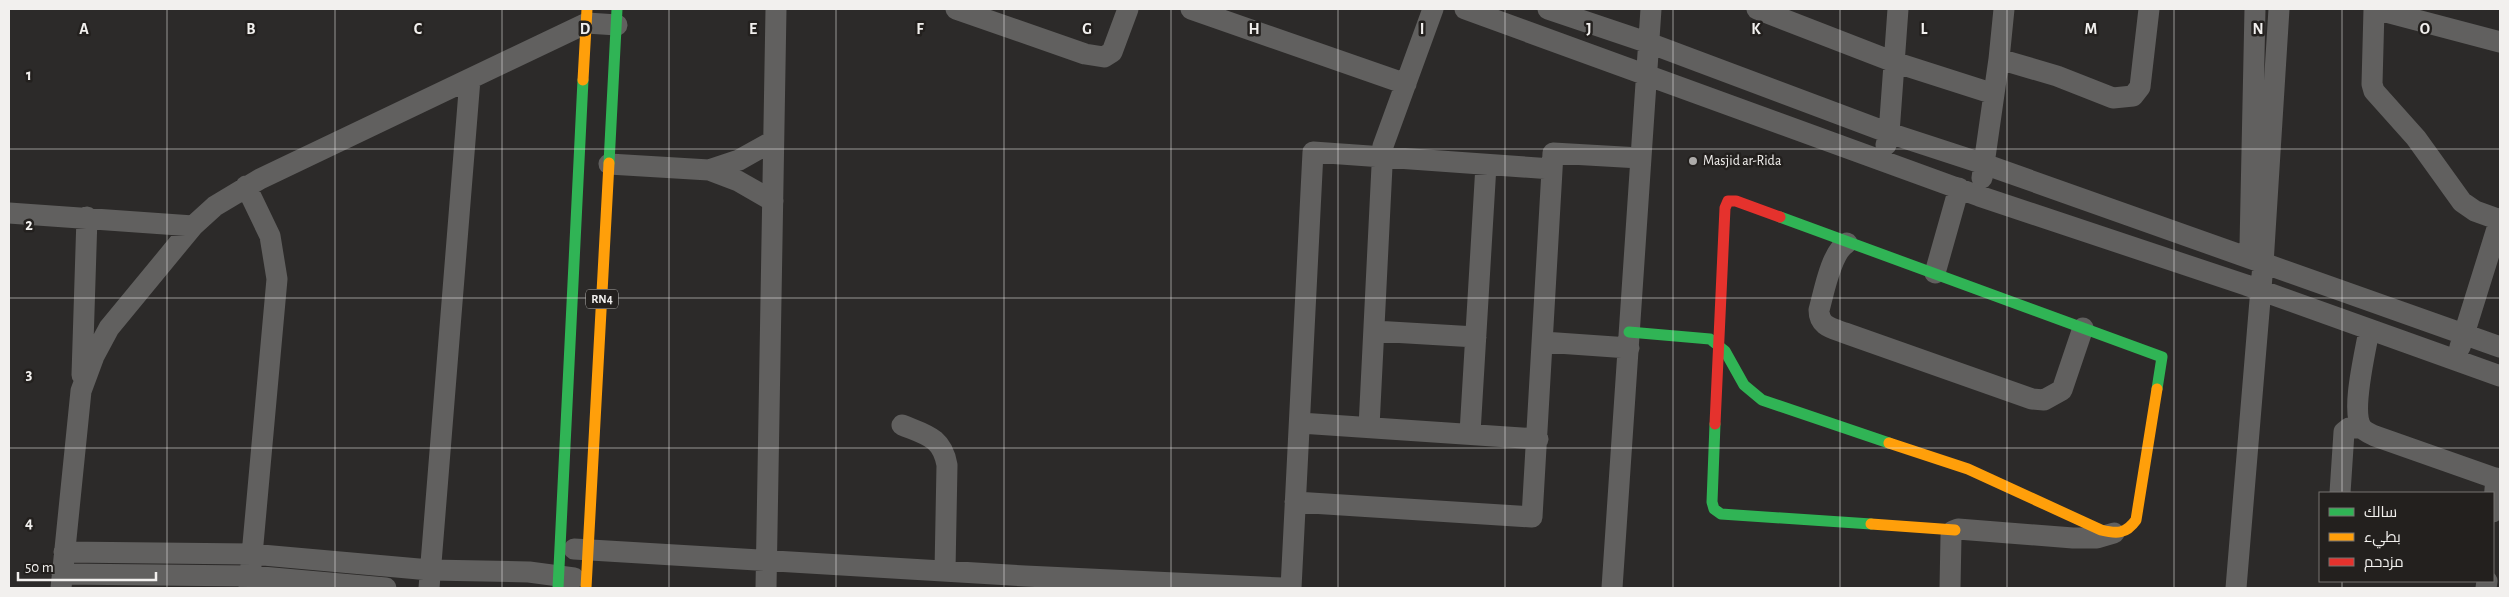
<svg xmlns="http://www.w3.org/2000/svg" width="2509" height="597" font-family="'Alegreya Sans',Cairo,sans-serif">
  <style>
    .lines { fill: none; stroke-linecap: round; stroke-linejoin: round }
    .street { stroke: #61605f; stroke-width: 21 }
    .fast { stroke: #30b455; stroke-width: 11 }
    .slow { stroke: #ff9f0a; stroke-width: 11 }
    .jam { stroke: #e5322d; stroke-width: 11 }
    .grid { fill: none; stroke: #f2f0ee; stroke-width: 1; stroke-opacity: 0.55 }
    .poi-dot { fill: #adaba9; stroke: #23201e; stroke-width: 2 }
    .labels { text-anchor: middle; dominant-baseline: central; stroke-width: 5; stroke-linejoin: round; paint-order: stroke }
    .shield { fill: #23201e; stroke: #b4b2b0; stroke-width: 1 }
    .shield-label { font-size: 12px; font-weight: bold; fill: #f2f0ee }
    .poi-label { font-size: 14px; fill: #f2f0ee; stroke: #23201e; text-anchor: start }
    .grid-label { font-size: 16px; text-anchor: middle; font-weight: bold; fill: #f2f0ee; stroke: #23201e; stroke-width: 5; stroke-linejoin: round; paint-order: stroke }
  </style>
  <rect width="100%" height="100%" fill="#2c2a29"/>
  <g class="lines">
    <!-- street -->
    <path class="street" d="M 956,9 L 1085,54 L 1104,57 L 1112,52 L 1128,9
      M 1191,9 L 1406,84
      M 1465,9 L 1979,196 L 2246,285 L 2500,376
      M 1548,9 L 1649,43 L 1889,133 L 1984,164 L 2500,347
      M 1757,9 L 1894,62 L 1994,94
      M 2374,9 L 2372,84 L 2374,91 L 2416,138 L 2462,202 L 2475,211 L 2500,220
      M 2375,9 L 2500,42
      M 1999,59 L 2057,76 L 2113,98 L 2133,96 L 2140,87 L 2149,9
      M 1886,145 L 1889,133 L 1898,9
      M 609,164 L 709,170 L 738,181 L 773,201
      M 709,170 L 739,160 L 773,141
      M 1982,178 L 1999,59 L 2004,9
      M 246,186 L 270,236 L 277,279 L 249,588
      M 9,213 L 193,226
      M 1847,243 C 1831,252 1824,292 1819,310 C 1819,326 1831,328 1845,333 L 2032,399 L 2044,400 L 2062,390 L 2083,328
      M 2250,246 L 2255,9
      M 1935,273 L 1959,188
      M 2369,330 C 2366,350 2350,412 2362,428 C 2365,432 2371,434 2375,436 L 2500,480
      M 1374,331 L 1476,337
      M 1543,342 L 1629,348
      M 2460,347 L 2500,219
      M 82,375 L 87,217
      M 1300,423 L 1538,439
      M 902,425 C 926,435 942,437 947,465 L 945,571
      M 1369,427 L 1383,146 L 1433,9
      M 1470,433 L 1486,165
      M 2340,493 L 2344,432 L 2349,428 L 2362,428
      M 1295,502 L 1532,517 L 1553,153 L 1640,158
      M 2493,512 L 2496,478
      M 574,549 L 1025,576 L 1283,588
      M 64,552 L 252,554 L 430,570 L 529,572 L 574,578
      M 62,574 L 250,576 L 386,588
      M 61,588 L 81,391 L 94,356 L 109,328 L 193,226 L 215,206 L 260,179 L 587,23 L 617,25
      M 429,588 L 470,79
      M 766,588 L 776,9
      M 1291,588 L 1313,152 L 1552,169
      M 1612,588 L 1651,9
      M 1950,588 L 1951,536 L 1953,531 L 1958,529 L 2073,538 L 2097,538 L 2114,533
      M 2236,588 L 2263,264 L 2279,9
      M 2486,588 L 2487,581"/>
    <!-- fast -->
    <path class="fast" d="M 609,163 L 617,9
      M 1780,217 L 2162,357 L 2157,389
      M 1629,332 L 1710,339 L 1725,351 L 1744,385 L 1762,400 L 1889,443
      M 1715,424 L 1712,502 L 1714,509 L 1721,514 L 1871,524
      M 558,588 L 583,80"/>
    <!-- slow -->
    <path class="slow" d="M 583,80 L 587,9
      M 1889,443 L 1968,469 L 2101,530 C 2117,534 2126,534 2136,520 L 2157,389
      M 1871,524 L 1955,530
      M 586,588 L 609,163"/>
    <!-- jam -->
    <path class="jam" d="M 1715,424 L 1725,208 L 1728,201 L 1736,201 L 1780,217"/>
  </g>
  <!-- grid -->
  <path class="grid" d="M 167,9 L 167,588M 335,9 L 335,588M 502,9 L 502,588M 669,9 L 669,588M 836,9 L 836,588M 1004,9 L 1004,588M 1171,9 L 1171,588M 1338,9 L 1338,588M 1505,9 L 1505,588M 1673,9 L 1673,588M 1840,9 L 1840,588M 2007,9 L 2007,588M 2174,9 L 2174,588M 2342,9 L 2342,493M 9,149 L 2500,149M 9,298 L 2500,298M 9,448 L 2500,448M 2342,581 L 2342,588"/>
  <!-- markers -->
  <circle class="poi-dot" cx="1693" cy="161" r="5"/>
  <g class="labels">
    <!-- shield labels -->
    <rect class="shield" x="586" y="289.5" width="32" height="19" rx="4"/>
    <g class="shield-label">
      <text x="602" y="299">RN4</text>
    </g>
    <!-- poi labels -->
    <g class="poi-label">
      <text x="1703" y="161">Masjid ar-Rida</text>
    </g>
  </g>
  <g class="grid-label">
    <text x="84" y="34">A</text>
    <text x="251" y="34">B</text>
    <text x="418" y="34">C</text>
    <text x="585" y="34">D</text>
    <text x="753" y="34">E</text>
    <text x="920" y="34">F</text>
    <text x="1087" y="34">G</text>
    <text x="1254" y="34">H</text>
    <text x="1422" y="34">I</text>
    <text x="1589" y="34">J</text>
    <text x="1756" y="34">K</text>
    <text x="1924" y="34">L</text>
    <text x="2091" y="34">M</text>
    <text x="2258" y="34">N</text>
    <text x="2425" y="34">O</text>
    <text x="29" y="80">1</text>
    <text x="29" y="230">2</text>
    <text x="29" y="379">3</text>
    <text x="29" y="528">4</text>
  </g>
  <!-- border -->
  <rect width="2509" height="597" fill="none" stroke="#f2f0ee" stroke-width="20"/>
  <!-- legend -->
  <rect x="2319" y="492" width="175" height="90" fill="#23201e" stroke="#767371"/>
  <rect x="2329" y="508" width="25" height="8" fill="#30b455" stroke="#767371"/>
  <text x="2364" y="517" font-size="15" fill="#f2f0ee">سالك</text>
  <rect x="2329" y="533" width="25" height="8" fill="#ff9f0a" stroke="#767371"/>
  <text x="2364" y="542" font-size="15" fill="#f2f0ee">بطيء</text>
  <rect x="2329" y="558" width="25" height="8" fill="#e5322d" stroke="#767371"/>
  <text x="2364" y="567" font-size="15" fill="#f2f0ee">مزدحم</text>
  <!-- scale -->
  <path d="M18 572v8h138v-8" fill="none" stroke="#f2f0ee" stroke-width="2.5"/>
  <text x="25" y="572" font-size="15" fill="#f2f0ee" stroke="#23201e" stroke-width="4" paint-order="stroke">50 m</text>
</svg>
